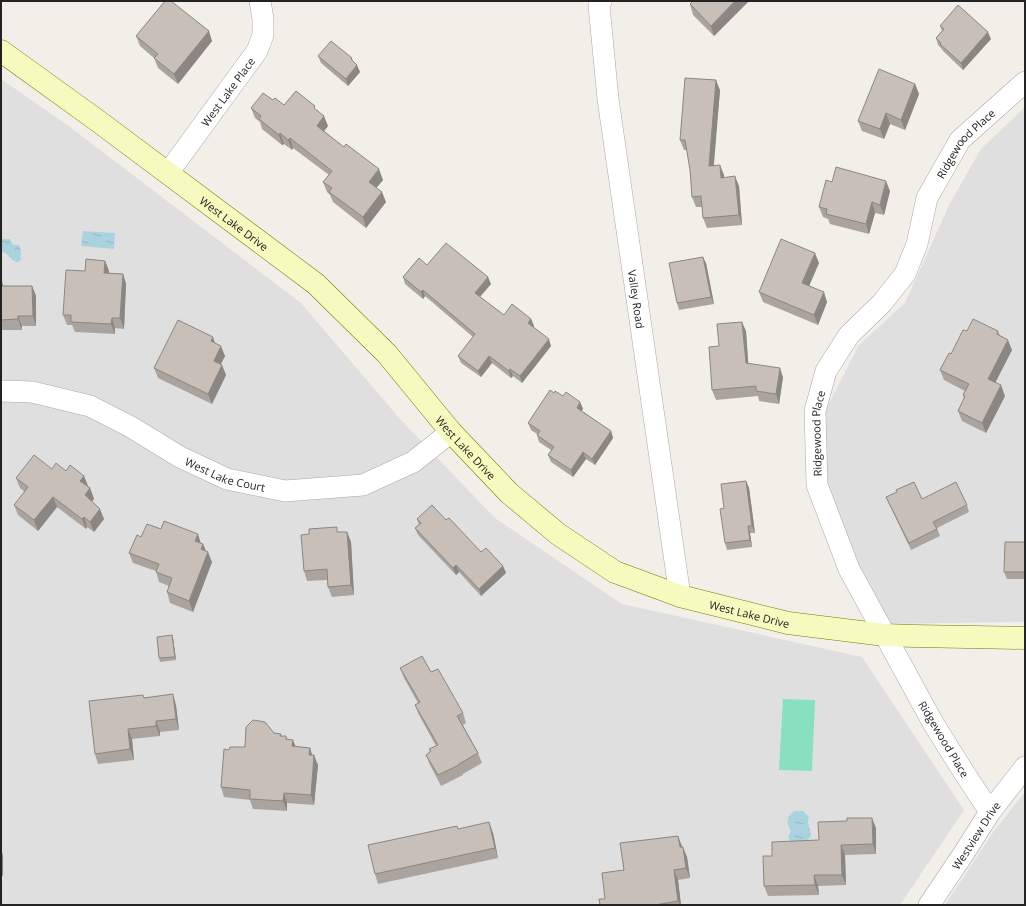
<svg xmlns="http://www.w3.org/2000/svg" width="1026" height="906" font-family="'Open Sans',sans-serif">
  <style>
    .residential { fill: #e0dfdf }
    .pitch { fill: #88e0be }
    .water { fill: url(#water-ripples) }
    .lines { fill: none; stroke-linecap: round; stroke-linejoin: round }
    .minor-casing { stroke: #a9a9a9; stroke-width: 22 }
    .secondary-casing { stroke: #707d05; stroke-width: 23 }
    .minor { stroke: #fff; stroke-width: 21 }
    .secondary { stroke: #f7fabf; stroke-width: 22 }
    .wall { fill: #aba49e }
    .shaded-wall { fill: #8b8681 }
    .building { fill: #c7bfb8; stroke: #8b8681 }
    .labels { text-anchor: middle; dominant-baseline: central; stroke-width: 4; stroke-linejoin: round; paint-order: stroke }
    .street-label { font-size: 11px; fill: #222; stroke: #fff }
  </style>
  <defs>
    <pattern id="water-ripples" width="26" height="14" patternUnits="userSpaceOnUse"><rect width="26" height="14" fill="#aad3df"/><path d="M2 4q2-2 4 0t4 0M15 11q2-2 4 0t4 0" fill="none" stroke="#92b5bf"/></pattern>
  </defs>
  <rect width="100%" height="100%" fill="#f2efe9"/>
  <!-- residential -->
  <path class="residential" d="M 1,79 L 66,124 L 301,303 L 400,419 L 495,518 L 622,604 L 862,657 L 964,810 L 900,905 L 1,905 Z
    M 1025,107 L 1025,622 L 876,624 L 827,483 L 824,413 L 859,345 L 905,303 L 950,203 L 981,149 Z
    M 1025,792 L 1025,905 L 945,905 L 994,831 Z"/>
  <!-- pitch -->
  <path class="pitch" d="M 783,699 L 815,700 L 812,771 L 779,770 Z"/>
  <!-- water -->
  <path class="water" d="M 83,231 L 115,233 L 114,249 L 81,246 Z
    M 1,239 L 10,239 L 13,245 L 19,245 C 22,250 20,255 21,260 L 17,262 C 9,260 9,252 1,252 Z
    M 794,811 L 803,811 L 809,817 C 806,824 811,829 811,836 L 804,844 L 791,842 L 788,837 L 791,831 C 786,823 786,817 794,811 Z"/>
  <g class="lines">
    <defs>
      <g id="minor">
        <path id="s1" d="M 601,1 L 599,6 L 608,99 L 680,596"/>
        <path id="s2" d="M 168,173 L 257,51 L 263,35 L 263,19 L 260,1"/>
        <path id="s3" d="M 1,391 L 32,392 L 90,406 L 131,427 L 180,457 L 227,479 L 285,491 L 363,485 L 413,462 L 451,432"/>
        <path id="s4" d="M 990,812 L 963,771 L 933,723 L 849,569 L 817,485 L 815,411 L 826,371 L 849,335 L 882,303 L 905,274 L 917,244 L 927,198 L 960,140 L 1025,82"/>
        <path id="s5" d="M 929,905 L 964,853 L 990,812 L 1025,767"/>
      </g>
      <g id="secondary">
        <path id="s6" d="M 1,51 L 98,121 L 316,284 L 387,354 L 451,432 L 509,493 L 558,534 L 615,572 L 680,596 L 788,623 L 885,635 L 914,636 L 1025,638"/>
      </g>
    </defs>
    <!-- minor casing -->
    <use href="#minor" class="minor-casing"/>
    <!-- secondary casing -->
    <use href="#secondary" class="secondary-casing"/>
    <!-- minor -->
    <use href="#minor" class="minor"/>
    <!-- secondary -->
    <use href="#secondary" class="secondary"/>
  </g>
  <!-- wall -->
  <path class="wall" d="M 749,1 L 714,36 L 693,15 L 690,4 Z
    M 940,26 L 991,39 L 963,70 L 943,51 L 941,48 L 938,45 L 936,38 L 942,31 Z
    M 136,36 L 212,41 L 178,84 L 158,68 L 154,58 L 140,46 Z
    M 318,56 L 352,58 L 353,61 L 360,72 L 348,86 L 321,63 Z
    M 915,84 L 919,94 L 905,130 L 890,124 L 884,139 L 862,131 L 858,121 Z
    M 720,90 L 713,166 L 724,175 L 724,177 L 739,186 L 742,225 L 707,228 L 703,218 L 702,207 L 696,207 L 692,197 L 690,170 L 687,150 L 684,150 L 680,140 Z
    M 273,100 L 284,105 L 317,110 L 328,126 L 324,131 L 383,180 L 376,188 L 386,202 L 366,228 L 333,202 L 330,195 L 327,192 L 323,182 L 329,175 L 293,148 L 292,150 L 284,144 L 282,145 L 262,129 L 260,122 L 255,118 L 251,108 Z
    M 832,182 L 890,191 L 884,215 L 875,213 L 869,234 L 830,224 L 828,219 L 823,217 L 819,207 Z
    M 105,261 L 109,271 L 109,273 L 123,274 L 126,284 L 124,329 L 115,328 L 115,334 L 75,332 L 72,325 L 67,325 L 63,315 L 85,271 Z
    M 706,263 L 714,304 L 679,310 L 677,303 Z
    M 819,263 L 809,286 L 827,302 L 818,325 L 763,302 L 759,292 Z
    M 427,265 L 491,284 L 480,297 L 504,315 L 531,319 L 534,326 L 533,327 L 551,346 L 522,383 L 513,376 L 511,378 L 492,363 L 481,377 L 461,363 L 458,356 L 473,337 L 425,296 L 423,299 L 405,284 L 403,277 Z
    M 1,278 L 3,286 L 32,286 L 36,296 L 36,326 L 22,326 L 22,330 L 1,330 Z
    M 746,331 L 748,364 L 783,377 L 779,404 L 759,401 L 758,396 L 716,400 L 712,390 Z
    M 967,331 L 998,331 L 1000,336 L 1012,350 L 995,383 L 1005,396 L 986,433 L 962,421 L 958,411 L 964,398 L 963,395 L 965,391 L 944,380 L 940,370 Z
    M 215,343 L 225,356 L 221,364 L 226,375 L 212,404 L 158,378 L 154,368 Z
    M 563,396 L 580,402 L 583,409 L 582,411 L 611,431 L 613,438 L 595,465 L 586,459 L 573,477 L 551,462 L 548,455 L 551,450 L 539,442 L 537,435 L 537,434 L 531,430 L 528,423 Z
    M 66,471 L 84,476 L 88,487 L 90,488 L 94,499 L 92,501 L 104,519 L 94,532 L 87,527 L 86,529 L 57,507 L 38,531 L 18,515 L 14,505 L 25,492 L 20,488 L 16,478 Z
    M 746,481 L 749,488 L 755,533 L 750,533 L 752,547 L 727,550 L 725,543 L 724,508 Z
    M 886,497 L 922,499 L 967,505 L 969,512 L 937,528 L 940,536 L 911,550 L 889,504 Z
    M 417,519 L 446,520 L 481,552 L 503,566 L 506,573 L 481,596 L 459,572 L 456,575 L 418,535 L 415,528 L 419,525 Z
    M 161,529 L 203,544 L 206,551 L 212,562 L 193,612 L 170,603 L 167,592 L 169,586 L 159,582 L 156,571 L 133,563 L 129,553 L 141,537 Z
    M 339,532 L 347,532 L 351,542 L 354,595 L 332,597 L 328,587 L 327,580 L 307,581 L 304,571 Z
    M 1025,542 L 1025,579 L 1007,579 L 1004,572 Z
    M 172,635 L 173,638 L 176,660 L 160,662 L 159,658 Z
    M 400,668 L 431,672 L 463,713 L 466,723 L 463,725 L 478,753 L 482,763 L 463,774 L 463,775 L 441,786 L 430,765 L 426,755 L 430,752 L 429,749 L 436,746 L 419,715 L 415,705 L 418,703 L 404,678 Z
    M 144,698 L 176,705 L 179,730 L 160,732 L 160,736 L 132,739 L 134,760 L 98,764 L 95,754 Z
    M 274,733 L 281,734 L 281,736 L 286,736 L 287,739 L 296,747 L 310,748 L 312,755 L 318,765 L 314,805 L 287,803 L 287,811 L 253,809 L 250,800 L 224,797 L 221,787 L 229,750 L 245,747 Z
    M 876,828 L 876,854 L 845,855 L 846,885 L 818,886 L 819,895 L 768,896 L 764,886 L 772,856 L 819,840 Z
    M 459,829 L 493,833 L 498,858 L 378,884 L 375,874 Z
    M 682,847 L 687,857 L 690,878 L 678,880 L 681,905 L 598,905 L 600,905 L 605,899 L 624,870 Z
    M 1,849 L 3,856 L 3,876 L 1,876 Z"/>
  <!-- shaded-wall -->
  <path class="shaded-wall" d="M 735,1 L 749,1 L 714,36 L 711,26 Z
    M 209,31 L 212,41 L 178,84 L 174,74 Z
    M 988,32 L 991,39 L 963,70 L 961,63 Z
    M 357,65 L 360,72 L 348,86 L 346,79 Z
    M 716,80 L 720,90 L 713,176 L 709,166 Z
    M 915,84 L 919,94 L 905,130 L 901,120 Z
    M 886,113 L 890,124 L 884,139 L 880,129 Z
    M 324,116 L 328,126 L 320,136 L 317,126 Z
    M 280,133 L 284,144 L 282,145 L 279,135 Z
    M 290,138 L 293,148 L 292,150 L 288,140 Z
    M 720,165 L 724,175 L 725,188 L 721,178 Z
    M 379,169 L 383,180 L 373,192 L 369,182 Z
    M 735,176 L 739,186 L 742,225 L 739,215 Z
    M 886,181 L 890,191 L 884,215 L 880,205 Z
    M 382,192 L 386,202 L 366,228 L 363,217 Z
    M 872,202 L 875,213 L 869,234 L 866,224 Z
    M 815,253 L 819,263 L 806,293 L 802,283 Z
    M 703,257 L 706,263 L 714,304 L 711,297 Z
    M 105,261 L 109,271 L 108,283 L 104,273 Z
    M 123,274 L 126,284 L 124,329 L 120,318 Z
    M 488,277 L 491,284 L 477,300 L 475,293 Z
    M 1,278 L 3,285 L 3,296 L 1,289 Z
    M 32,286 L 36,296 L 36,326 L 33,316 Z
    M 423,290 L 425,296 L 423,299 L 421,292 Z
    M 824,292 L 827,302 L 818,325 L 814,315 Z
    M 18,316 L 22,326 L 22,330 L 18,319 Z
    M 112,318 L 115,328 L 115,334 L 111,324 Z
    M 531,319 L 534,326 L 531,330 L 528,323 Z
    M 742,322 L 746,331 L 749,373 L 746,363 Z
    M 213,337 L 216,347 L 211,341 Z
    M 549,339 L 551,346 L 522,383 L 520,376 Z
    M 1008,340 L 1012,350 L 992,389 L 988,379 Z
    M 221,346 L 225,356 L 217,371 L 214,361 Z
    M 489,356 L 492,363 L 481,377 L 478,371 Z
    M 222,365 L 226,375 L 212,404 L 208,394 Z
    M 780,368 L 783,377 L 779,404 L 776,394 Z
    M 510,369 L 513,376 L 511,378 L 509,371 Z
    M 1001,385 L 1005,396 L 986,433 L 982,423 Z
    M 580,402 L 583,409 L 579,414 L 577,408 Z
    M 611,431 L 613,438 L 595,465 L 592,459 Z
    M 583,452 L 586,459 L 573,477 L 571,470 Z
    M 84,476 L 88,486 L 84,491 L 80,481 Z
    M 746,481 L 749,488 L 755,533 L 752,526 Z
    M 90,488 L 94,499 L 89,505 L 85,495 Z
    M 53,497 L 57,507 L 38,531 L 34,520 Z
    M 100,509 L 104,519 L 94,532 L 90,522 Z
    M 84,517 L 87,527 L 86,529 L 82,519 Z
    M 748,526 L 750,533 L 752,547 L 750,540 Z
    M 347,532 L 351,542 L 354,595 L 351,585 Z
    M 198,534 L 201,544 L 195,541 Z
    M 203,544 L 207,554 L 201,549 Z
    M 208,552 L 212,562 L 193,612 L 189,601 Z
    M 456,565 L 459,572 L 456,575 L 453,568 Z
    M 503,566 L 506,573 L 481,596 L 479,589 Z
    M 172,635 L 173,638 L 176,660 L 175,657 Z
    M 173,694 L 176,705 L 179,730 L 176,719 Z
    M 156,721 L 160,732 L 160,736 L 156,726 Z
    M 128,729 L 132,739 L 134,760 L 130,749 Z
    M 293,740 L 297,750 L 292,746 Z
    M 310,748 L 313,758 L 309,755 Z
    M 314,755 L 318,765 L 314,805 L 311,795 Z
    M 284,793 L 287,803 L 287,811 L 283,801 Z
    M 872,818 L 876,828 L 876,854 L 873,844 Z
    M 489,822 L 493,833 L 498,858 L 495,848 Z
    M 678,836 L 682,846 L 684,858 L 680,847 Z
    M 841,845 L 845,855 L 846,885 L 842,875 Z
    M 683,847 L 687,857 L 690,878 L 686,868 Z
    M 1,849 L 3,856 L 3,876 L 1,870 Z
    M 674,870 L 678,880 L 681,905 L 680,905 L 678,901 Z
    M 814,875 L 818,886 L 819,895 L 815,885 Z"/>
  <!-- building -->
  <path class="building" d="M 165,1 L 171,1 L 209,31 L 174,74 L 154,58 L 158,54 L 136,36 Z
    M 693,1 L 735,1 L 711,26 L 690,4 Z
    M 958,5 L 988,32 L 961,63 L 940,44 L 941,43 L 936,38 L 944,29 L 940,26 Z
    M 331,41 L 352,58 L 351,59 L 357,65 L 346,79 L 318,56 Z
    M 879,69 L 915,84 L 901,120 L 886,113 L 880,129 L 858,121 Z
    M 685,78 L 716,80 L 709,166 L 720,165 L 721,178 L 735,176 L 739,215 L 703,218 L 701,196 L 692,197 L 690,170 L 685,140 L 680,140 Z
    M 296,91 L 315,106 L 314,108 L 324,116 L 317,126 L 344,147 L 346,144 L 379,169 L 369,182 L 382,192 L 363,217 L 329,192 L 332,188 L 323,182 L 332,171 L 290,138 L 288,140 L 280,133 L 279,135 L 259,119 L 261,116 L 251,108 L 263,93 L 273,100 L 275,98 L 284,105 Z
    M 836,167 L 886,181 L 880,205 L 872,202 L 866,224 L 826,214 L 827,209 L 819,207 L 826,180 L 832,182 Z
    M 781,239 L 815,253 L 802,283 L 824,292 L 814,315 L 759,292 Z
    M 446,243 L 488,277 L 475,293 L 504,315 L 512,304 L 531,319 L 528,323 L 549,339 L 520,376 L 510,369 L 509,371 L 489,356 L 478,371 L 458,356 L 475,334 L 423,290 L 421,292 L 403,277 L 419,258 L 427,265 Z
    M 703,257 L 711,297 L 677,303 L 669,263 Z
    M 86,259 L 105,261 L 104,273 L 123,274 L 120,318 L 112,318 L 111,324 L 71,322 L 71,315 L 63,315 L 66,270 L 85,271 Z
    M 1,286 L 32,286 L 33,316 L 18,316 L 18,319 L 1,320 Z
    M 973,319 L 998,331 L 997,334 L 1008,340 L 988,379 L 1001,385 L 982,423 L 958,411 L 965,396 L 963,395 L 969,384 L 940,370 L 949,353 L 951,354 L 963,330 L 967,331 Z
    M 178,320 L 213,337 L 211,341 L 221,346 L 214,361 L 222,365 L 208,394 L 154,368 Z
    M 742,322 L 746,363 L 780,368 L 776,394 L 756,391 L 756,386 L 712,390 L 709,347 L 719,346 L 717,324 Z
    M 550,390 L 554,393 L 555,391 L 563,396 L 566,392 L 580,402 L 577,408 L 611,431 L 592,459 L 583,452 L 571,470 L 548,455 L 554,447 L 537,435 L 540,431 L 528,423 Z
    M 34,455 L 52,469 L 56,463 L 66,471 L 70,465 L 84,476 L 80,481 L 90,488 L 85,495 L 100,509 L 90,522 L 84,517 L 82,519 L 53,497 L 34,520 L 14,505 L 28,487 L 16,478 Z
    M 746,481 L 752,526 L 748,526 L 750,540 L 725,543 L 720,509 L 724,508 L 721,484 Z
    M 914,482 L 922,499 L 956,482 L 967,505 L 933,522 L 937,529 L 909,543 L 886,497 L 897,492 L 896,490 Z
    M 432,505 L 446,520 L 449,518 L 481,552 L 486,548 L 503,566 L 479,589 L 456,565 L 453,568 L 415,528 L 421,523 L 417,519 Z
    M 164,521 L 198,534 L 195,541 L 203,544 L 201,549 L 208,552 L 189,601 L 167,592 L 172,578 L 156,572 L 159,564 L 129,553 L 137,535 L 141,537 L 147,524 L 161,529 Z
    M 337,527 L 337,532 L 347,532 L 351,585 L 328,587 L 327,569 L 304,571 L 301,535 L 309,534 L 309,529 Z
    M 1005,542 L 1025,542 L 1025,572 L 1004,572 Z
    M 172,635 L 175,657 L 159,658 L 157,637 Z
    M 422,656 L 431,672 L 438,669 L 463,713 L 457,716 L 478,753 L 459,764 L 459,765 L 438,775 L 426,755 L 431,751 L 429,749 L 438,745 L 415,705 L 420,702 L 400,668 Z
    M 173,694 L 176,719 L 156,721 L 156,726 L 128,729 L 130,749 L 95,754 L 89,701 L 143,695 L 144,698 Z
    M 253,720 L 265,722 L 274,733 L 281,734 L 280,736 L 286,736 L 286,739 L 293,740 L 292,746 L 310,748 L 309,755 L 314,755 L 311,795 L 284,793 L 283,801 L 250,799 L 250,790 L 221,787 L 224,749 L 229,750 L 230,747 L 245,747 L 246,727 Z
    M 847,818 L 872,818 L 873,844 L 841,845 L 842,875 L 814,875 L 815,885 L 764,886 L 763,856 L 772,856 L 772,842 L 819,840 L 818,822 L 847,821 Z
    M 489,822 L 495,848 L 375,874 L 368,845 L 457,826 L 458,829 Z
    M 678,836 L 680,847 L 683,847 L 686,868 L 674,870 L 678,901 L 655,905 L 598,905 L 600,905 L 599,899 L 605,899 L 602,873 L 624,870 L 620,843 Z"/>
  <g class="labels">
    <!-- street labels -->
    <g class="street-label">
      <text stroke="none"><textPath href="#s2" startOffset="101">West Lake Place</textPath></text>
      <text stroke="none"><textPath href="#s4" startOffset="759">Ridgewood Place</textPath></text>
      <text stroke="none"><textPath href="#s6" startOffset="290">West Lake Drive</textPath></text>
      <text stroke="none"><textPath href="#s1" startOffset="301">Valley Road</textPath></text>
      <text stroke="none"><textPath href="#s4" startOffset="423">Ridgewood Place</textPath></text>
      <text stroke="none"><textPath href="#s6" startOffset="614">West Lake Drive</textPath></text>
      <text stroke="none"><textPath href="#s3" startOffset="243">West Lake Court</textPath></text>
      <text stroke="none"><textPath href="#s6" startOffset="950">West Lake Drive</textPath></text>
      <text transform="translate(944 739) rotate(59)">Ridgewood Place</text>
      <text stroke="none"><textPath href="#s5" startOffset="84">Westview Drive</textPath></text>
    </g>
  </g>
  <!-- border -->
  <rect width="1026" height="906" fill="none" stroke="#222222" stroke-width="4"/>
</svg>
